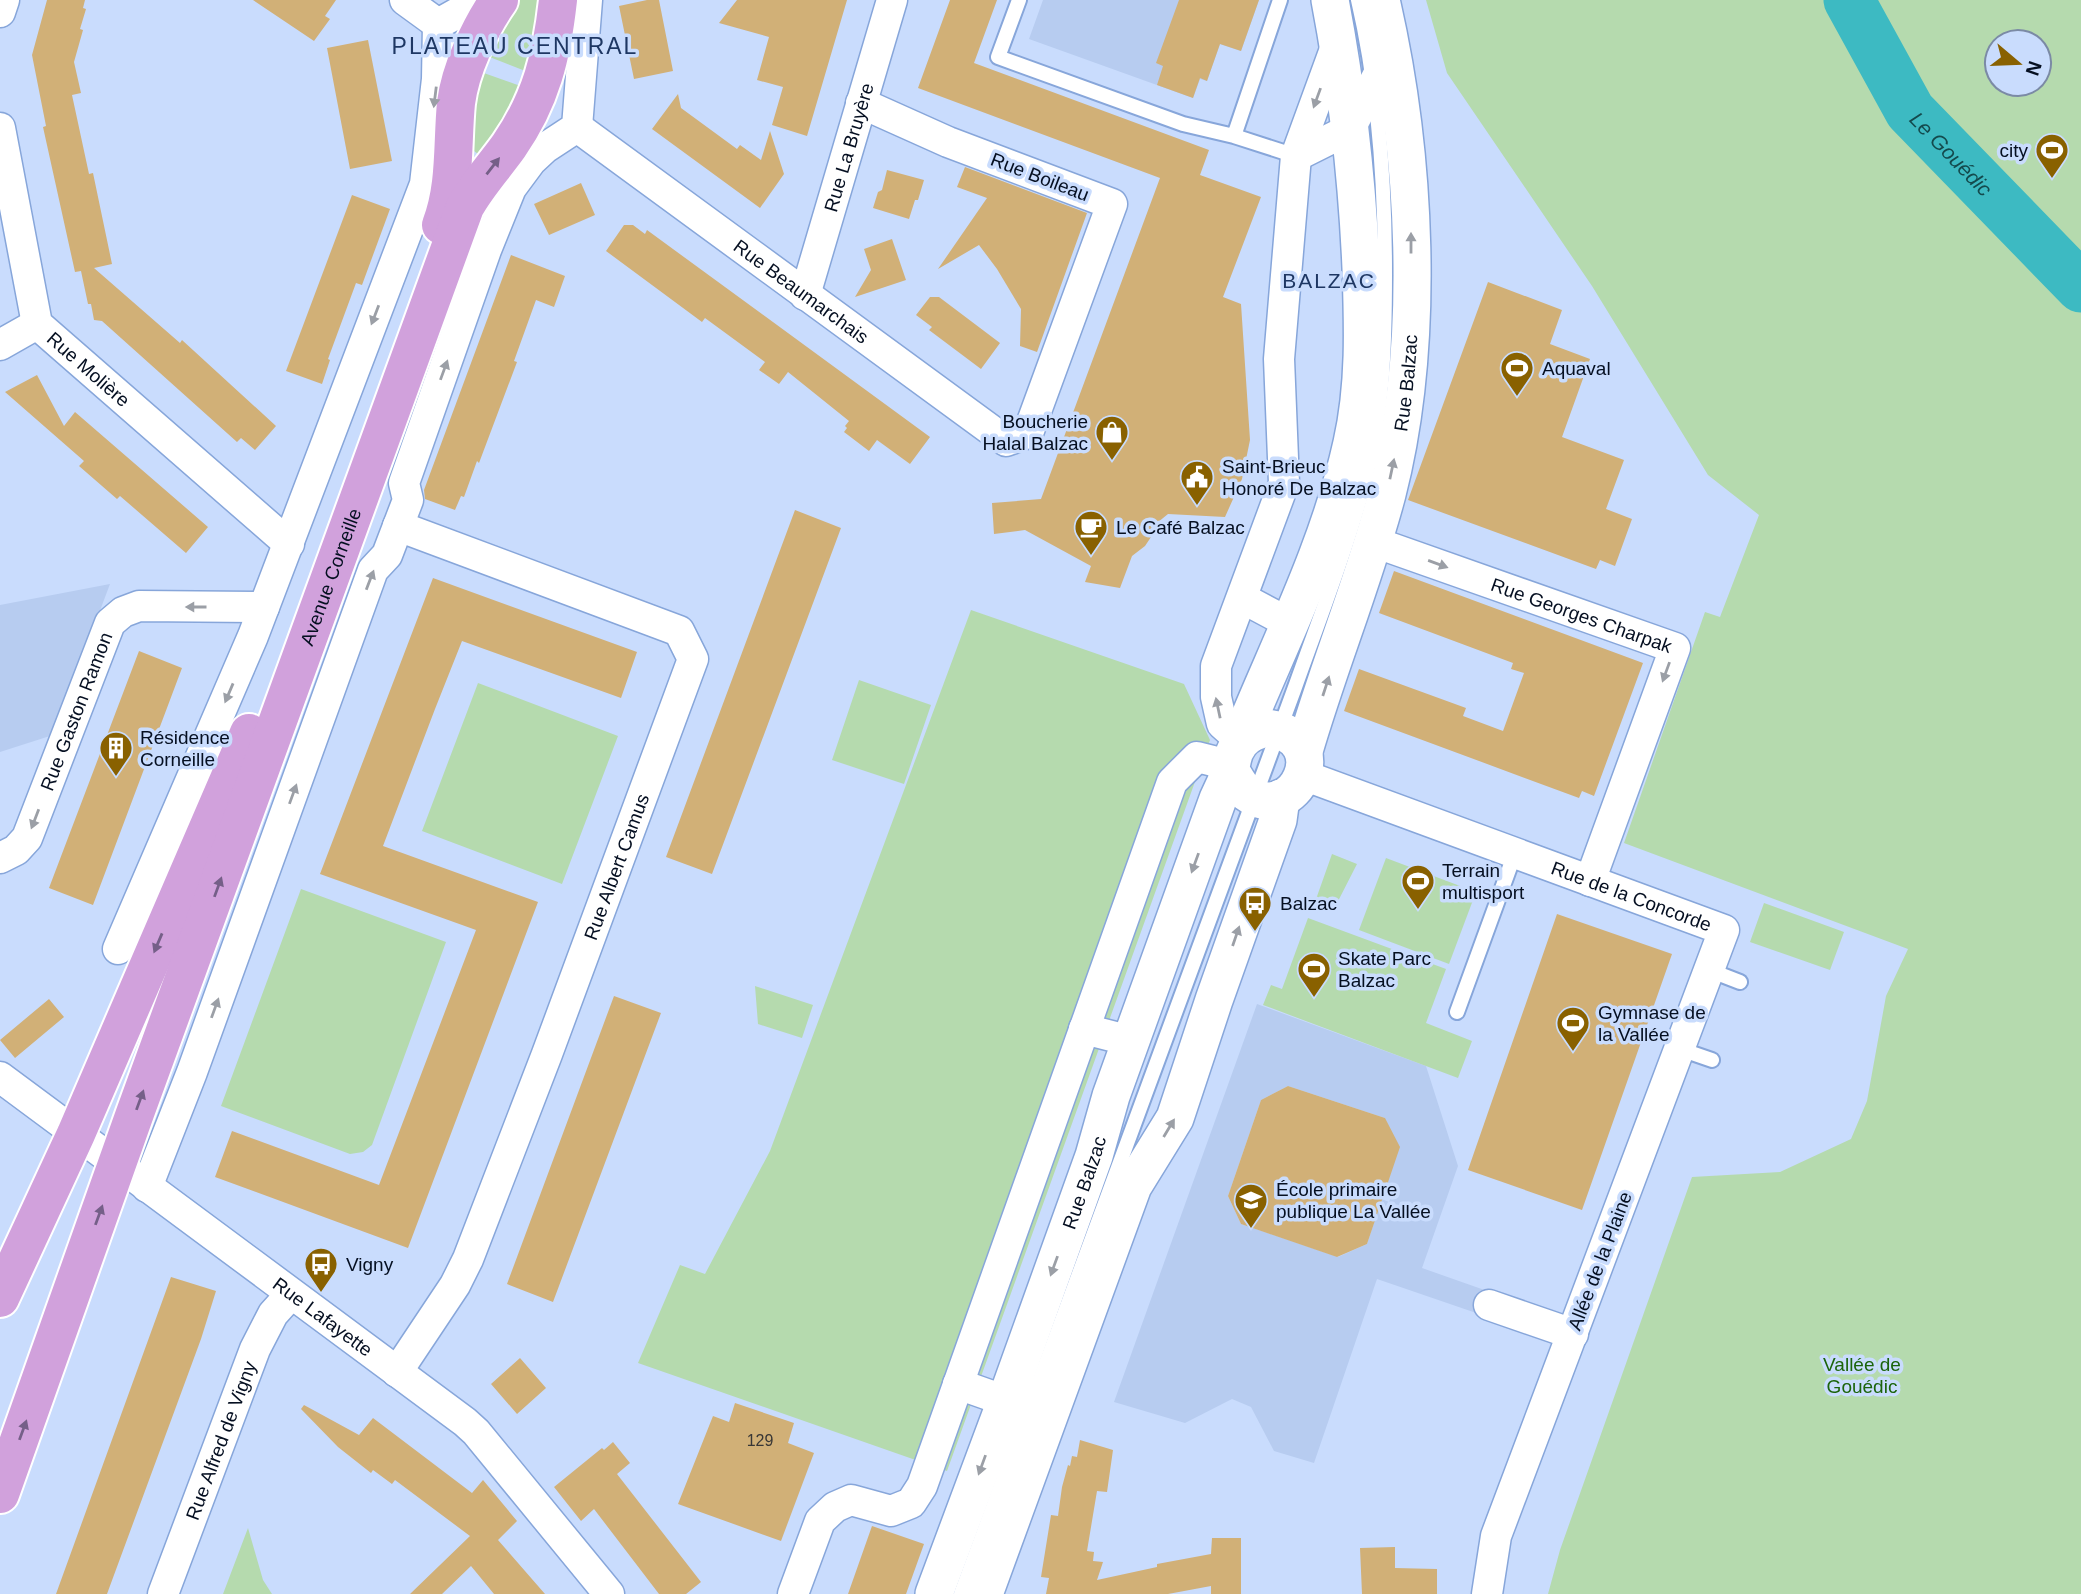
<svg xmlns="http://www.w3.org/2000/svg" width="2081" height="1594" font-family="Arial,sans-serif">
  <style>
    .built { fill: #b7ccf0; fill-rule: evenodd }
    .green { fill: #b5daae; fill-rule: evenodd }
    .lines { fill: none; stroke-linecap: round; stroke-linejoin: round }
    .river { stroke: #3dbac2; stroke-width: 51 }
    .building { fill: #d1b077 }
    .service-casing { stroke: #87a6da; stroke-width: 18 }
    .minor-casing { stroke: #87a6da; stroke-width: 33 }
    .tertiary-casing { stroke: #87a6da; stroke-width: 40 }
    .primary-casing { stroke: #fff; stroke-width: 42 }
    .service { stroke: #fff; stroke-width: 14 }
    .minor { stroke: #fff; stroke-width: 30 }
    .tertiary { stroke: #fff; stroke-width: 37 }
    .primary { stroke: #d1a1dc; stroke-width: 38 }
    .oneway { fill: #9b9fa6 }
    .oneway2 { fill: #755f88 }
    .labels { text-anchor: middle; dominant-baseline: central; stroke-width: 7; stroke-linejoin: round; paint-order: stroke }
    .number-label { font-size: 16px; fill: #383736 }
    .street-label { font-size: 19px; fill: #050f21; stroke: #c9dcfd }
    .poi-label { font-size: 19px; fill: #050f21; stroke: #c9dcfd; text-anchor: start }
    .park-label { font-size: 19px; fill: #1b640b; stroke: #c9dcfd }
    .water-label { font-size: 21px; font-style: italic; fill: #144a4d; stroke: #c9dcfd }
    .neighbourhood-label { font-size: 21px; letter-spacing: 2px; fill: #1e3763; stroke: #c9dcfd }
    .quarter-label { font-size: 23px; letter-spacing: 2px; fill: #1e3763; stroke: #c9dcfd }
  </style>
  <rect width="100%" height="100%" fill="#c9dcfd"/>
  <!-- built -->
  <path class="built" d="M 1043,0 L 1259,0 L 1241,51 L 1220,44 L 1207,81 L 1200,79 L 1193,98 L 1029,39 Z
    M 110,584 L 53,735 L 0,752 L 0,605 Z
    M 1257,1004 L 1426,1066 L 1458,1166 L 1422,1268 L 1493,1293 L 1485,1316 L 1377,1279 L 1314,1463 L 1274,1451 L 1251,1407 L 1232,1399 L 1185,1423 L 1114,1402 ZM 1288,1086 L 1385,1118 L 1385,1189 L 1393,1192 L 1389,1202 L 1382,1199 L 1367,1244 L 1338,1257 L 1241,1224 L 1228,1196 L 1261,1100 Z"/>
  <!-- green -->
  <path class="green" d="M 519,0 L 545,0 L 533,74 L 487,56 Z
    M 1426,0 L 2081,0 L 2081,1594 L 1548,1594 L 1560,1550 L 1692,1177 L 1780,1172 L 1851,1139 L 1867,1101 L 1886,996 L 1908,949 L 1624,843 L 1705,612 L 1720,617 L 1759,515 L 1708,475 L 1592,286 L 1447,73 ZM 1997,42 L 2039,42 L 2039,84 L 1997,84 Z
    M 481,72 L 526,88 L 484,154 L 478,154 L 470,148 L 470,126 Z
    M 971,610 L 1184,684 L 1210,740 L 947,1471 L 638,1363 L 680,1265 L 705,1274 L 770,1151 Z
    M 859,680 L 931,705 L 904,784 L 832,760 Z
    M 478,683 L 618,736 L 562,884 L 422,831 Z
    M 1332,854 L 1357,864 L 1334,909 L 1315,902 Z
    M 1386,858 L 1476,892 L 1449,964 L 1359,930 Z
    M 301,889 L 446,942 L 372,1145 L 363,1152 L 350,1154 L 221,1106 Z
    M 1764,903 L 1844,932 L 1830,970 L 1750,942 Z
    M 1308,918 L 1446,969 L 1426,1023 L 1472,1041 L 1458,1078 L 1263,1005 L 1271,985 L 1282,989 Z
    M 755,986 L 813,1005 L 802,1038 L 758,1024 Z
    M 248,1528 L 263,1580 L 272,1594 L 223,1594 Z"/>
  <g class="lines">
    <!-- river -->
    <path class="river" id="s1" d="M 1849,0 L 1910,111 L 2081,287"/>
  </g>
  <!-- building -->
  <path class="building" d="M 47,0 L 85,0 L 83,8 L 86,9 L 80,29 L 83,30 L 74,62 L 81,93 L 72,95 L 89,174 L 93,173 L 112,264 L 94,268 L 180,343 L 182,340 L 276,426 L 255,450 L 241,438 L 237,442 L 102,321 L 94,320 L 91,304 L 88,304 L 81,271 L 75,272 L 43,127 L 46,126 L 32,55 Z
    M 253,0 L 336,0 L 325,16 L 330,19 L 314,41 Z
    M 647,0 L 659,0 L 673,71 L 634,79 L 619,6 Z
    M 737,0 L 847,0 L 807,136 L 772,125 L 783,87 L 757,80 L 769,37 L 719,23 Z
    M 950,0 L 997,0 L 974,63 L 1209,150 L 1200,175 L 1261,197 L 1223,297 L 1241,304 L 1250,440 L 1242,479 L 1225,517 L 1168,514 L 1152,527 L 1151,537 L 1145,546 L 1132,556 L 1120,588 L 1085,582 L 1091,566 L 1025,530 L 994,534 L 992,503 L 1041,499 L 1160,178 L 918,88 Z
    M 1179,0 L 1259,0 L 1241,51 L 1220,44 L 1207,81 L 1200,78 L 1193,98 L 1157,85 L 1163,66 L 1156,63 Z
    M 368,40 L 392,161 L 350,169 L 327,48 Z
    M 678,94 L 681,108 L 737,149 L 740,145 L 761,160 L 770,131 L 784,174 L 760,208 L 652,129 Z
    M 965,167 L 1087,213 L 1037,352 L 1020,346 L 1021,309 L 997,269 L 979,245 L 938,269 L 987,198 L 957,187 Z
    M 887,170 L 924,180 L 918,200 L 915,200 L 909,219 L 873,208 L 878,192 L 882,190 Z
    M 581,183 L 595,215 L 549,235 L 534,204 Z
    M 352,195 L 390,209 L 362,285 L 356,283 L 328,359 L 330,360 L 322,384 L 286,371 Z
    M 624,225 L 633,225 L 645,234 L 647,230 L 930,437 L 910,464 L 877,440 L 869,451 L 844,432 L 847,428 L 845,426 L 849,421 L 788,372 L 779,384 L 759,370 L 765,362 L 705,318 L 702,322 L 606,251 Z
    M 892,239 L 906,280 L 855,297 L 871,270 L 864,249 Z
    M 511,255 L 565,276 L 554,307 L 536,300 L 514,361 L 517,362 L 479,463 L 477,461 L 464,497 L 461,496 L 455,510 L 425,499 L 424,490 Z
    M 1488,282 L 1562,310 L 1550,344 L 1590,359 L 1562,437 L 1624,460 L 1606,509 L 1632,519 L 1615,566 L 1600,560 L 1596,569 L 1408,500 Z
    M 930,297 L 939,297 L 1000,343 L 981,369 L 929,330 L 932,327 L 916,315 Z
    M 37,375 L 64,426 L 75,412 L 208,527 L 186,553 L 120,496 L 117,499 L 79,466 L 84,461 L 5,392 Z
    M 795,510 L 841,528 L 712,874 L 666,857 Z
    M 1394,571 L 1643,663 L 1594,796 L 1582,791 L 1579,798 L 1344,711 L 1359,669 L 1466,708 L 1463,716 L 1503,731 L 1524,673 L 1511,669 L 1513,663 L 1379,613 Z
    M 433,578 L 637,652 L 621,698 L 462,641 L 435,709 L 383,846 L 538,902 L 408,1248 L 215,1177 L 232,1131 L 379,1185 L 476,930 L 320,874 Z
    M 139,651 L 182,668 L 93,905 L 49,888 Z
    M 1557,914 L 1672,954 L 1582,1210 L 1468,1170 Z
    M 614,996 L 661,1013 L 553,1302 L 507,1284 Z
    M 49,999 L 64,1017 L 15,1058 L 0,1040 Z
    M 1288,1086 L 1385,1118 L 1400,1147 L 1367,1244 L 1337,1257 L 1241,1224 L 1228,1196 L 1261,1100 Z
    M 171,1277 L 216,1291 L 201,1339 L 107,1594 L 56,1594 Z
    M 520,1358 L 546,1388 L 517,1414 L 491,1384 Z
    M 735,1403 L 794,1423 L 788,1443 L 814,1453 L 781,1541 L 678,1504 L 713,1416 L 729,1422 Z
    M 304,1405 L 359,1435 L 373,1418 L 472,1493 L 483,1480 L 517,1521 L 498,1540 L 545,1594 L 494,1594 L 471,1566 L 442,1594 L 410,1594 L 470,1536 L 395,1480 L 392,1484 L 373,1470 L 371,1473 L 338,1447 L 301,1409 Z
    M 1080,1440 L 1113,1450 L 1107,1492 L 1097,1491 L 1087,1551 L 1094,1552 L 1093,1561 L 1103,1562 L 1097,1580 L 1157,1567 L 1157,1564 L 1211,1554 L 1212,1538 L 1241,1538 L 1241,1594 L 1211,1594 L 1211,1586 L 1168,1594 L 1046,1594 L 1049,1578 L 1041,1577 L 1051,1515 L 1058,1516 L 1062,1487 L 1068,1465 L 1070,1466 L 1072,1456 L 1077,1457 Z
    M 613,1442 L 630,1463 L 617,1474 L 701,1582 L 686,1594 L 659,1594 L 594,1509 L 581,1521 L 554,1487 L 602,1448 L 604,1450 Z
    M 872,1526 L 924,1544 L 906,1594 L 848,1594 Z
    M 1395,1547 L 1395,1568 L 1437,1569 L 1437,1594 L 1362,1594 L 1360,1548 Z"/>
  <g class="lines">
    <defs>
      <path id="service" d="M 1019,0 L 998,57 L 1183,124 L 1234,136 L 1296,156
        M 1234,136 L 1280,0
        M 1709,970 L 1740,982
        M 1457,1012 L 1515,853
        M 1680,1049 L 1712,1060
        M 961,1594 L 1294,690 C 1318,622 1345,554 1364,484 C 1383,415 1385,345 1385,274 C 1385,182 1379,90 1358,0"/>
      <g id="minor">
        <path d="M 405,0 L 438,24"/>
        <path d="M 0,12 L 4,0"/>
        <path id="s2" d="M 577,127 L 1006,441 L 1028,433 L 1112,204 L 948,142 L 861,103"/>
        <path id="s3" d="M 0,128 L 37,324 L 289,544"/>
        <path d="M 1296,156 L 1350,129 L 1392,48"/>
        <path id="s4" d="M 805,295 L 892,0"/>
        <path d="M 0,345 L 37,324"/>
        <path id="s5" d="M 1374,542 L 1675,648 L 1590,881"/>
        <path d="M 1242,598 L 1291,624"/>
        <path d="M 1240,740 L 1222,724 L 1216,697 L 1216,666 L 1284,483 L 1279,359 L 1296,156 L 1338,41"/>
        <path id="s6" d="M 1303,775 L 1724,930 L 1496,1536 L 1487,1594"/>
        <path id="s7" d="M 0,858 L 16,850 L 27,838 L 110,623 L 123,612 L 139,606 L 264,607"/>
        <path d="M 118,949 L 253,636 L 425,184 L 437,79 L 438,24 L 470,6 L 474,0"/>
        <path d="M 1084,1029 L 1131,1041"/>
        <path id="s8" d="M 0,1077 L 465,1422 L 476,1432 L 609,1594"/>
        <path d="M 147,1187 L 192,1072 L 373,570 L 387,555 L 408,500 L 404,483 L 486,250 L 511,188 L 531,161 L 545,148 L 577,127 L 587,0"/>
        <path d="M 1489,1305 L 1573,1334"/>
        <path id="s9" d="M 397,1372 L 455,1285 L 468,1259 L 547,1054 L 693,659 L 679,631 L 398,526"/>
        <path d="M 958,1384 L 1006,1401"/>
        <path id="s10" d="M 163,1594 L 255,1349 L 273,1314 L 291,1294"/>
        <path d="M 793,1594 L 820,1521 L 835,1507 L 851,1500 L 891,1511 L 911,1503 L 922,1486 L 1172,782 L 1197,757 L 1213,761 L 1231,771"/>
      </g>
      <g id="tertiary">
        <path d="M 1267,728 C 1339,737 1294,828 1247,793 C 1240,788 1236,779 1231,771 C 1232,747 1243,733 1267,728 Z"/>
        <path d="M 1240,740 C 1280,642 1329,547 1352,443 C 1365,386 1363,326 1361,268 C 1357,178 1347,89 1330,0"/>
        <path id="s11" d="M 1304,751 C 1329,665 1364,581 1387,494 C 1426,342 1416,152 1381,0"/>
        <path id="s12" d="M 934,1594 L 1006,1401 L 1094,1156 L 1111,1096 L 1218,799 L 1231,771"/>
        <path d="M 984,1594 L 1133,1186 L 1175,1118 L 1214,1000 L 1278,820 L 1281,798"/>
      </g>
      <g id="primary">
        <path d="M 441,225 C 456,186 452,144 456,103 C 460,70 480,27 499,0"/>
        <path d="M 0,1298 L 76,1134 L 249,733"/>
        <path id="s13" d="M 0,1494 L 134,1116 L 465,207 C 477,185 494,167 509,146 C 541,100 552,55 558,0"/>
      </g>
    </defs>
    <!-- service casing -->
    <use href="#service" class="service-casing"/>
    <!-- minor casing -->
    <use href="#minor" class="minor-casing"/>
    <!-- tertiary casing -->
    <use href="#tertiary" class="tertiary-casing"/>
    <!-- primary casing -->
    <use href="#primary" class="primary-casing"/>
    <!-- service -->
    <use href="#service" class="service"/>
    <!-- minor -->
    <use href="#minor" class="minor"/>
    <!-- tertiary -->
    <use href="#tertiary" class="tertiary"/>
    <!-- primary -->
    <use href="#primary" class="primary"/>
  </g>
  <!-- one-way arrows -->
  <defs><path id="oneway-solid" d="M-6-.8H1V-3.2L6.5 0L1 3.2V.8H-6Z" transform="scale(1.75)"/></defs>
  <g class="oneway">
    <use href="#oneway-solid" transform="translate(435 97) rotate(97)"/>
    <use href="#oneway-solid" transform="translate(1317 98) rotate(110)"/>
    <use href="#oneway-solid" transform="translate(1411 243) rotate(-90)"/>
    <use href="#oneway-solid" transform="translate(375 315) rotate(111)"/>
    <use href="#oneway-solid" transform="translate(444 370) rotate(-70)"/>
    <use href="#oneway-solid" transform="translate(1392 469) rotate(-78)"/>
    <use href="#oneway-solid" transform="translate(1438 564) rotate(20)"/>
    <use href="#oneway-solid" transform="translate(370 580) rotate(-69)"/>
    <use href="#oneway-solid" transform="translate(196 607) rotate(-180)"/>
    <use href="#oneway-solid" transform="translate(1666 672) rotate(110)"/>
    <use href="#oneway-solid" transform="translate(1326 686) rotate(-72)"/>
    <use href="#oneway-solid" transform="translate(229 693) rotate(113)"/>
    <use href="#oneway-solid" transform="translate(1218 708) rotate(-102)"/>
    <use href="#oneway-solid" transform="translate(293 794) rotate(-70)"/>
    <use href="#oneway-solid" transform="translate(35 819) rotate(111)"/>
    <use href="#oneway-solid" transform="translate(1195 863) rotate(110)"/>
    <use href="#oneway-solid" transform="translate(1236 936) rotate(-71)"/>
    <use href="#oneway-solid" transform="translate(215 1008) rotate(-70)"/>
    <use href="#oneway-solid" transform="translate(1169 1128) rotate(-59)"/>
    <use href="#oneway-solid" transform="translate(1054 1266) rotate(110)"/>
    <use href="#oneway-solid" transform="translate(982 1465) rotate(110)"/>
  </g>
  <g class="oneway2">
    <use href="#oneway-solid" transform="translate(493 166) rotate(-52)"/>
    <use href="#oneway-solid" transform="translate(218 887) rotate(-70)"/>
    <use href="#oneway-solid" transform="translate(158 943) rotate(113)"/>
    <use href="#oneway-solid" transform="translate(140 1100) rotate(-70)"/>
    <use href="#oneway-solid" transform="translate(99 1215) rotate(-70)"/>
    <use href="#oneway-solid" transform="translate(23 1430) rotate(-70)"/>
  </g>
  <!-- icons -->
  <defs>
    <symbol id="stadium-pin" viewBox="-11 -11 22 30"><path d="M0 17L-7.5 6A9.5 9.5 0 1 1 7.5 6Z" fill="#896100" stroke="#c9dcfd"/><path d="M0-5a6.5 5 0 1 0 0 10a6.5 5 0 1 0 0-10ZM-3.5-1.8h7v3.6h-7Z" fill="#fff"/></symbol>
    <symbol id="shop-pin" viewBox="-11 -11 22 30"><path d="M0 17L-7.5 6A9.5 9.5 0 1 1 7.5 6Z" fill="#896100" stroke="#c9dcfd"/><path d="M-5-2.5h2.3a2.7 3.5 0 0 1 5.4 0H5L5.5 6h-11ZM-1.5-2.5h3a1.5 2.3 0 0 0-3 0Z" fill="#fff"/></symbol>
    <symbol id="civic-pin" viewBox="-11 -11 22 30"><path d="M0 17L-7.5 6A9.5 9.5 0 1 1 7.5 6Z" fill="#896100" stroke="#c9dcfd"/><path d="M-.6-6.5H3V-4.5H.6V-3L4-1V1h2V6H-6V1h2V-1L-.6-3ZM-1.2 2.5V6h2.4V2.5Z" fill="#fff"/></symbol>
    <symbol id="cafe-pin" viewBox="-11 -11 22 30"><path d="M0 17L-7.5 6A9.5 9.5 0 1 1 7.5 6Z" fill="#896100" stroke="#c9dcfd"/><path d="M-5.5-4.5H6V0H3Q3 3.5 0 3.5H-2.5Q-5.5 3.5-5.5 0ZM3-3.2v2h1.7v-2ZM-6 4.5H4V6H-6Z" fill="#fff"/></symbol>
    <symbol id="building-pin" viewBox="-11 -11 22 30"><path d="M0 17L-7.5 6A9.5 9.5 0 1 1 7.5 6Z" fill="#896100" stroke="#c9dcfd"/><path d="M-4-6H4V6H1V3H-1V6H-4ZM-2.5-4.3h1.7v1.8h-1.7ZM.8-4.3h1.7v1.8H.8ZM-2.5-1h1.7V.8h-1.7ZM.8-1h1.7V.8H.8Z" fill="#fff"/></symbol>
    <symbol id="bus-pin" viewBox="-11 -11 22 30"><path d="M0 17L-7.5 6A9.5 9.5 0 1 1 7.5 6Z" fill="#896100" stroke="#c9dcfd"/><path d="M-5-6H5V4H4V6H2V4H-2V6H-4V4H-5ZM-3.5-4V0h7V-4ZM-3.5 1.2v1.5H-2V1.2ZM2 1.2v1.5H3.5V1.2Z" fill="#fff"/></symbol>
    <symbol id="school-pin" viewBox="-11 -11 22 30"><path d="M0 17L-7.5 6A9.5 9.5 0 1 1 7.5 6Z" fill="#896100" stroke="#c9dcfd"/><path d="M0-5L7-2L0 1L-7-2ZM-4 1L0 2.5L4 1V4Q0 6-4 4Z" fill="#fff"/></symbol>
  </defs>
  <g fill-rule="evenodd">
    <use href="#stadium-pin" x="2033" y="131" width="38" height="52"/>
    <use href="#stadium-pin" x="1498" y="349" width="38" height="52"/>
    <use href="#shop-pin" x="1093" y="413" width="38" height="52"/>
    <use href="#civic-pin" x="1178" y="458" width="38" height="52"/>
    <use href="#cafe-pin" x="1072" y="508" width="38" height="52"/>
    <use href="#building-pin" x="97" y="729" width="38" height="52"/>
    <use href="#stadium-pin" x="1399" y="862" width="38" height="52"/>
    <use href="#bus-pin" x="1236" y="884" width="38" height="52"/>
    <use href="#stadium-pin" x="1295" y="950" width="38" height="52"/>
    <use href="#stadium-pin" x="1554" y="1004" width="38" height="52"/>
    <use href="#school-pin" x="1232" y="1181" width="38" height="52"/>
    <use href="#bus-pin" x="302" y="1245" width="38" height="52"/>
  </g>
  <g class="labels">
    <!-- number labels -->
    <g class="number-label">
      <text x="760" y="1440">129</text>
    </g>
    <!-- street labels -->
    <g class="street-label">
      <text stroke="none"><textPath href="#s4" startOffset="154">Rue La Bruyère</textPath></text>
      <text transform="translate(1040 177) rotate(21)">Rue Boileau</text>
      <text stroke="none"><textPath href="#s2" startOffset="278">Rue Beaumarchais</textPath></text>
      <text stroke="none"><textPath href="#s3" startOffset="268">Rue Molière</textPath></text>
      <text stroke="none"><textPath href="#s11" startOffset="383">Rue Balzac</textPath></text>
      <text stroke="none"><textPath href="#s13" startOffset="975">Avenue Corneille</textPath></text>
      <text stroke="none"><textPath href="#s5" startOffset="220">Rue Georges Charpak</textPath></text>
      <text stroke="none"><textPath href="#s7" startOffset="170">Rue Gaston Ramon</textPath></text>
      <text stroke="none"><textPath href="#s9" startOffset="553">Rue Albert Camus</textPath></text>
      <text stroke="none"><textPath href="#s6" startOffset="350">Rue de la Concorde</textPath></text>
      <text stroke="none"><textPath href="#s12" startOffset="438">Rue Balzac</textPath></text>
      <text transform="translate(1600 1261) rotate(-69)">Allée de la Plaine</text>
      <text stroke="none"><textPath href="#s8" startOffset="402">Rue Lafayette</textPath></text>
      <text stroke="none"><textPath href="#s10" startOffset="164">Rue Alfred de Vigny</textPath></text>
    </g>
    <!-- poi labels -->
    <g class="poi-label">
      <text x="2028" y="150" text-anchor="end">city</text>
      <text x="1542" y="368">Aquaval</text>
      <text x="1088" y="421" text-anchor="end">Boucherie<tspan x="1088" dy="22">Halal Balzac</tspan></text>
      <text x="1222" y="466">Saint-Brieuc<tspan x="1222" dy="22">Honoré De Balzac</tspan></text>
      <text x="1116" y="527">Le Café Balzac</text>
      <text x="140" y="737">Résidence<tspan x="140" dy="22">Corneille</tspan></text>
      <text x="1442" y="870">Terrain<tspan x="1442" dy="22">multisport</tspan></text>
      <text x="1280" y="903">Balzac</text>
      <text x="1338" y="958">Skate Parc<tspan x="1338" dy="22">Balzac</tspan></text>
      <text x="1598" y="1012">Gymnase de<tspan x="1598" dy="22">la Vallée</tspan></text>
      <text x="1276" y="1189">École primaire<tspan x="1276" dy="22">publique La Vallée</tspan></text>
      <text x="346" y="1264">Vigny</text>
    </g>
    <!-- park labels -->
    <g class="park-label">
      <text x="1862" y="1364">Vallée de<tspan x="1862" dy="22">Gouédic</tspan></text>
    </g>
    <!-- water labels -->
    <g class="water-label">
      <text stroke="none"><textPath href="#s1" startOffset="186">Le Gouédic</textPath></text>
    </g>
    <!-- neighbourhood labels -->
    <g class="neighbourhood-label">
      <text x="1329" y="280">BALZAC</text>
    </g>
    <!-- quarter labels -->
    <g class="quarter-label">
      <text x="515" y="46">PLATEAU CENTRAL</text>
    </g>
  </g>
  <!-- north arrow -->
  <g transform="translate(2018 63) rotate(109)"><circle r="33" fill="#c9dcfd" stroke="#7b8aa5" stroke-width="2"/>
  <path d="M0-5L12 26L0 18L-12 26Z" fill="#896100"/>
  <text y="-10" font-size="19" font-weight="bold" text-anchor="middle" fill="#050f21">N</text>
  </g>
</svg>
